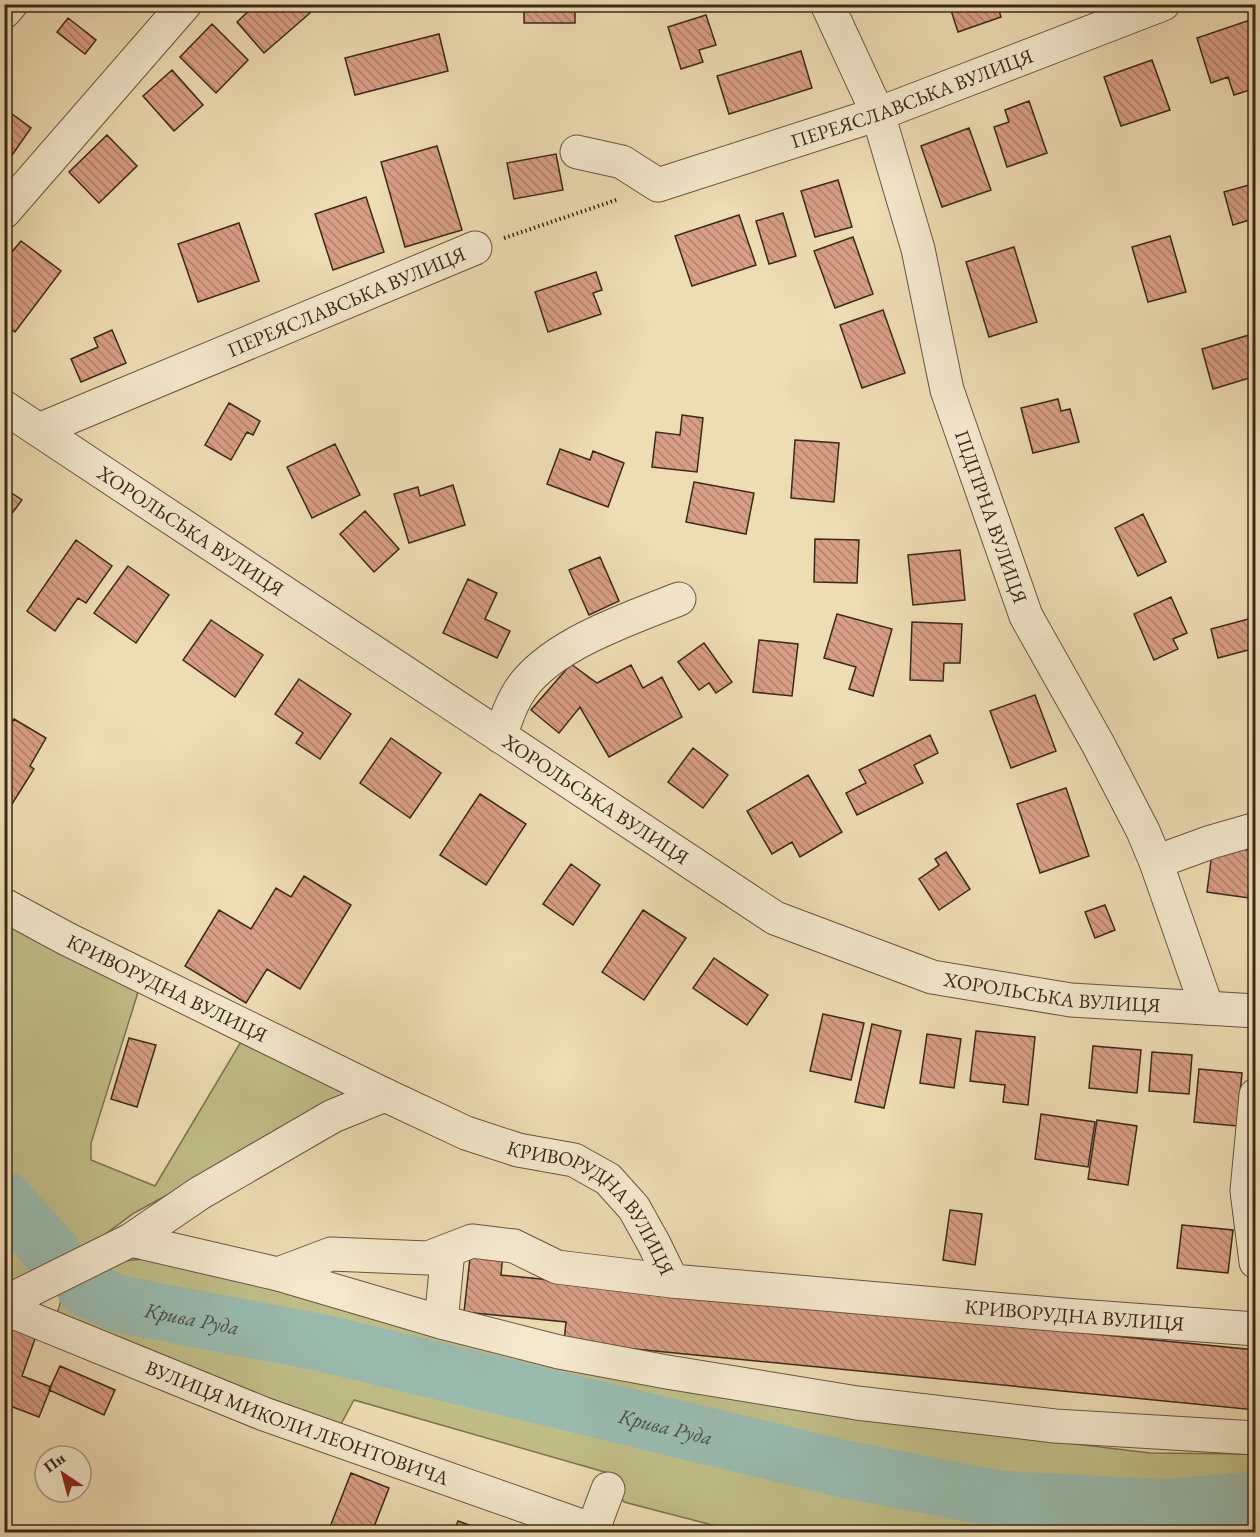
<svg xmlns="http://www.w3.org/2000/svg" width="1260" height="1537" font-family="'EB Garamond',serif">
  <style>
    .green { fill: #c0be87; stroke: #7c7451; stroke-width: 1.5 }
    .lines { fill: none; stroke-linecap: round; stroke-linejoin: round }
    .river { stroke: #99bbae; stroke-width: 57 }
    .building { fill: url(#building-back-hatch); stroke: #392a1b; stroke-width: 1.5 }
    .minor-casing { stroke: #665641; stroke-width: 35 }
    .path { stroke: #392a1b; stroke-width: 4; stroke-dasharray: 1.5 3; stroke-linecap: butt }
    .minor { stroke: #f4e8cd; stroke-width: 33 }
    .labels { text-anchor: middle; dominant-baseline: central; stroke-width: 5; stroke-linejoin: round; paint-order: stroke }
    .street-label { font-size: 20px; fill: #392a1b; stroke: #f4e8cd }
    .water-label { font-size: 21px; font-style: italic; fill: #514e40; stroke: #f4e8cd }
  </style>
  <defs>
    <pattern id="building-back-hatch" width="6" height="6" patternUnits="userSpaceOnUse" patternTransform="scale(1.5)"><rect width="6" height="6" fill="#d99e86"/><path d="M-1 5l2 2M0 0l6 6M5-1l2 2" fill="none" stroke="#b1816d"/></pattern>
  </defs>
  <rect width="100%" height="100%" fill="#eedcb2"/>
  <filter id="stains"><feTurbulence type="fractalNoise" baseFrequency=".00333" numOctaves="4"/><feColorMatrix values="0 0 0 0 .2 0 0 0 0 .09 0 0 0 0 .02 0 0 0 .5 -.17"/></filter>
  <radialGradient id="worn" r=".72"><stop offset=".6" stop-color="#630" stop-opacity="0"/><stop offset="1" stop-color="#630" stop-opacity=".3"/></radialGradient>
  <!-- green -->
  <path class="green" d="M 4,917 L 139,989 L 91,1143 L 91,1160 L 155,1186 L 242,1040 L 352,1095 L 134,1213 L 84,1250 L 5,1286 Z
    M 143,1259 L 827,1414 L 1150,1453 L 1255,1454 L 1255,1532 L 739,1532 L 624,1502 L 608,1473 L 354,1400 L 341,1424 L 177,1365 L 56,1317 L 62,1297 L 102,1263 Z"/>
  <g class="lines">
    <!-- river -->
    <g class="river">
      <path d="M 4,1199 L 54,1255"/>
      <path id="s1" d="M 85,1288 L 119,1304 L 323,1343 L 840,1468 L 998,1499 L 1162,1508 L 1256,1500"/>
    </g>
  </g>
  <!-- building -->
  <path class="building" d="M 256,4 L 302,4 L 310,13 L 264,53 L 237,22 Z
    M 524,4 L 575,4 L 575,23 L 524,23 Z
    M 949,4 L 997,4 L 1001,17 L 958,32 Z
    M 706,15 L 716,45 L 699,50 L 703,62 L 681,69 L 668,27 Z
    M 68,18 L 96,40 L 85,54 L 57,32 Z
    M 1256,18 L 1256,88 L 1234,95 L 1228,77 L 1211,83 L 1197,38 Z
    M 212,24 L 248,60 L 216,93 L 180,57 Z
    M 439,34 L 448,71 L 355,95 L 345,58 Z
    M 801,51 L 812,88 L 729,114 L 717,76 Z
    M 1152,60 L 1170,110 L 1121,126 L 1104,77 Z
    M 172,70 L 203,105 L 174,131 L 143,96 Z
    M 1029,101 L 1047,153 L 1007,167 L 994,127 L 1009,122 L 1005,110 Z
    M 4,108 L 31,128 L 10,158 L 4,154 Z
    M 969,128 L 991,190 L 942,207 L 921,146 Z
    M 107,135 L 137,166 L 99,203 L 69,172 Z
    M 437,146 L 462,230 L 405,247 L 381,162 Z
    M 556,154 L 563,190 L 514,199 L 507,163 Z
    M 838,180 L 852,227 L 815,237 L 801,191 Z
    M 1256,183 L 1256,218 L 1233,225 L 1224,192 Z
    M 366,197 L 384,252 L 333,270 L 315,214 Z
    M 783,213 L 796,256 L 769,264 L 756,221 Z
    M 739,215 L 756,265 L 692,286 L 675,236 Z
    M 239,223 L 259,281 L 198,302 L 178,244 Z
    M 1170,236 L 1186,292 L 1148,302 L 1132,247 Z
    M 853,237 L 873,294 L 835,308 L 814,251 Z
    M 21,241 L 61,271 L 15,332 L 4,324 L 4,248 L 11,253 Z
    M 1014,247 L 1037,322 L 989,337 L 966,262 Z
    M 596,272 L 602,290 L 593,293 L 601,314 L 548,332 L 535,292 Z
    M 883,310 L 905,373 L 862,388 L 840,325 Z
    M 112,330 L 126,363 L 81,382 L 71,359 L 98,347 L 94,338 Z
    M 1249,335 L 1256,358 L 1256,376 L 1213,389 L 1202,349 Z
    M 1058,399 L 1061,411 L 1070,409 L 1079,442 L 1033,453 L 1021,408 Z
    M 229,403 L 260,421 L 253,435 L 247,432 L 231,460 L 205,445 Z
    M 682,415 L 703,418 L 697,472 L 652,467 L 656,432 L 680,435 Z
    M 795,440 L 839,443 L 834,502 L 791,498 Z
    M 335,444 L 360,495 L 312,518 L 287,467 Z
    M 560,449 L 590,460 L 593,451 L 624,463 L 608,507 L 547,484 Z
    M 694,482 L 754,493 L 746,534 L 686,522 Z
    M 453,485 L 465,525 L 409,543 L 394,494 L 418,487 L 420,496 Z
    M 4,488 L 22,500 L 4,524 Z
    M 365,511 L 399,549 L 374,572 L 340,534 Z
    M 1143,514 L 1166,562 L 1138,576 L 1115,528 Z
    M 815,539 L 859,540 L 857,583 L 814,582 Z
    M 76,540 L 112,566 L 86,603 L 78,598 L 55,631 L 27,611 Z
    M 960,550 L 965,600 L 913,605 L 908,555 Z
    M 600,557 L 619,601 L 589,615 L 569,570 Z
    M 128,566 L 169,595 L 136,643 L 94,613 Z
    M 468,579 L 497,593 L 485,619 L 510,631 L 497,658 L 443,633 Z
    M 1171,597 L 1187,633 L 1173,639 L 1178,649 L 1154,660 L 1134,614 Z
    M 837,614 L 892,629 L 873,696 L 849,689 L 856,667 L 824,658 Z
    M 1256,617 L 1256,648 L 1218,658 L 1211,629 Z
    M 211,620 L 263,655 L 235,697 L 183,660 Z
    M 912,622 L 962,624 L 960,663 L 944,663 L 943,681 L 910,680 Z
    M 759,640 L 798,644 L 792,696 L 753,692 Z
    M 704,643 L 732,682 L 716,693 L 709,683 L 699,690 L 678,662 Z
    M 571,664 L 597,683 L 631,665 L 643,688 L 662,677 L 682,717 L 609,757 L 580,707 L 559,733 L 531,710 Z
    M 299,679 L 351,714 L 320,759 L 296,743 L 303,733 L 275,714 Z
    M 1035,695 L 1056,751 L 1011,768 L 990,711 Z
    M 14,719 L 46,738 L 30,766 L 34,769 L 12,804 L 4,800 L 4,735 Z
    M 930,735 L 938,753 L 914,765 L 923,783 L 857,815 L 846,793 L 866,783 L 859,770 Z
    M 391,738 L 441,773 L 410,818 L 360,783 Z
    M 693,748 L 728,775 L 703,808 L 668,782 Z
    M 808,775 L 842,832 L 800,857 L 792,842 L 772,854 L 747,811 Z
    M 1066,788 L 1089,856 L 1040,873 L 1017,804 Z
    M 480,794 L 526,824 L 486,885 L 440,855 Z
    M 1213,845 L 1256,851 L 1256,899 L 1207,892 Z
    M 946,852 L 970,889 L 939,910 L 919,879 L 939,865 L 935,859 Z
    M 571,864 L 600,885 L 573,925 L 543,904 Z
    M 304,876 L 351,905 L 300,989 L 267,969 L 246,1003 L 185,966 L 219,910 L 251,929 L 276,888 L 291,897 Z
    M 1105,905 L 1115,930 L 1095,938 L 1085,912 Z
    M 643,910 L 686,938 L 644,1000 L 602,972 Z
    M 714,958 L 768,995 L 747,1025 L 693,988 Z
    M 823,1014 L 864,1023 L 851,1080 L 810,1071 Z
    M 872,1024 L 901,1031 L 884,1108 L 855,1102 Z
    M 976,1031 L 1035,1037 L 1028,1105 L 1003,1102 L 1005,1085 L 970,1081 Z
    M 927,1034 L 961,1039 L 954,1088 L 920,1083 Z
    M 129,1038 L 156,1045 L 137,1107 L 111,1099 Z
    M 1093,1046 L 1141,1050 L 1137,1093 L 1089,1088 Z
    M 1152,1052 L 1192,1055 L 1189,1094 L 1149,1091 Z
    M 1199,1069 L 1242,1073 L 1237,1126 L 1194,1122 Z
    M 1041,1114 L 1095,1122 L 1088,1167 L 1035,1159 Z
    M 1097,1120 L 1137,1126 L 1128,1185 L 1088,1179 Z
    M 950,1210 L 982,1214 L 975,1265 L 943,1260 Z
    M 1182,1225 L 1233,1230 L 1228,1273 L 1177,1268 Z
    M 471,1249 L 503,1252 L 501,1275 L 1256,1350 L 1256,1410 L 564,1342 L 566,1322 L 464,1312 Z
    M 4,1326 L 36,1336 L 22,1376 L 51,1387 L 39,1417 L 5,1404 L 9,1394 L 4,1393 Z
    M 60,1366 L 115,1390 L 104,1415 L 49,1390 Z
    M 351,1473 L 389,1488 L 372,1532 L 328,1532 Z
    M 458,1521 L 489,1532 L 454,1532 Z"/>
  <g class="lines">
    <defs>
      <g id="minor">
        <path id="s2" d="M 827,4 L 878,114 L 918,249 L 947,390 L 1026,616 L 1098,744 L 1143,831 L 1156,862 L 1207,1008"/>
        <path d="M 4,12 L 11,4"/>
        <path id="s3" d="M 577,152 L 622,162 L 658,185 L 878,114 L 1163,4"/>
        <path d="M 4,212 L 185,4"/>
        <path id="s4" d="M 4,407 L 775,918 L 932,977 L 1071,1000 L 1256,1011"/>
        <path id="s5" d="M 39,430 L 475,248"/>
        <path d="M 500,736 C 505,723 509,709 516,697 C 542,647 629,619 679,599"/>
        <path d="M 1156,862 L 1211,842 L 1256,829"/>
        <path id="s6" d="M 4,905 L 67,939 L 385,1095 L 466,1133 L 518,1150 L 574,1160 L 608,1179 L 634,1208 L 654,1244 L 672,1281 L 1064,1315 L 1256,1329"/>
        <path d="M 1256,1095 L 1247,1191 L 1256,1262"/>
        <path d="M 131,1240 L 278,1274 L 441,1322 L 559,1352 L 667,1372 L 857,1403 L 1055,1426 L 1256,1438"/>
        <path d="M 278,1274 L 331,1254 L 428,1258 L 472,1241 L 514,1246 L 557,1267 L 672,1281"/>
        <path d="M 4,1303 L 131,1240 L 200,1193 L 333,1116 L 385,1095"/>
        <path id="s7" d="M 4,1308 L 264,1414 L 593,1530"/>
        <path d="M 441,1322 L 448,1251"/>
        <path d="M 592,1532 L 608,1489"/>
      </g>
    </defs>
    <!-- minor casing -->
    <use href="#minor" class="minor-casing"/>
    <!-- path -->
    <path class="path" d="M 504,238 L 619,199"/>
    <!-- minor -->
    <use href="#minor" class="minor"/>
  </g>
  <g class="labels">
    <!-- street labels -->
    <g class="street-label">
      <text stroke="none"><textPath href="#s3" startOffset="357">ПЕРЕЯСЛАВСЬКА ВУЛИЦЯ</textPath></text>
      <text stroke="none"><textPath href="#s5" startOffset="333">ПЕРЕЯСЛАВСЬКА ВУЛИЦЯ</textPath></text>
      <text stroke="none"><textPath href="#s2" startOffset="540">ПІДГІРНА ВУЛИЦЯ</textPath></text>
      <text stroke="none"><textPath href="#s4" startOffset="224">ХОРОЛЬСЬКА ВУЛИЦЯ</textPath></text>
      <text stroke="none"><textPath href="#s4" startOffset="710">ХОРОЛЬСЬКА ВУЛИЦЯ</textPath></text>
      <text stroke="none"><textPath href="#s6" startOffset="183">КРИВОРУДНА ВУЛИЦЯ</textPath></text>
      <text stroke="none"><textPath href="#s4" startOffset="1214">ХОРОЛЬСЬКА ВУЛИЦЯ</textPath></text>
      <text stroke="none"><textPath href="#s6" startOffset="669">КРИВОРУДНА ВУЛИЦЯ</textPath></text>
      <text stroke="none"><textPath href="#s6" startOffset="1191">КРИВОРУДНА ВУЛИЦЯ</textPath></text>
      <text stroke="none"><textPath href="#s7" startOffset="315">ВУЛИЦЯ МИКОЛИ ЛЕОНТОВИЧА</textPath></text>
    </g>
    <!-- water labels -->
    <g class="water-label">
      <text stroke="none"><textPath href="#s1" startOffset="112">Крива Руда</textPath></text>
      <text stroke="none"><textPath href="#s1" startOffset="598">Крива Руда</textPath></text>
    </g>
  </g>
  <!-- margin -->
  <rect width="1260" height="1537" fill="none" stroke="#eedcb2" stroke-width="24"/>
  <rect x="6" y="6" width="1248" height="1525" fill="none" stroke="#392a1b" stroke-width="3"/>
  <rect x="12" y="12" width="1236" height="1513" fill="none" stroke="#392a1b" stroke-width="1.5"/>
  <!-- north arrow -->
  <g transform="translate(63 1474) rotate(324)"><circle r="28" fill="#f4e8cd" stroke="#a99c86" stroke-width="1.5"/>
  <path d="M0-4.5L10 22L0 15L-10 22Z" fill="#8f2418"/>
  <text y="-9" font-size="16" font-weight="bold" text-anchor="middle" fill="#392a1b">Пн</text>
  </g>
  <rect width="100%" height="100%" filter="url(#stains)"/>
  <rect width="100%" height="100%" fill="url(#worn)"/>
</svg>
